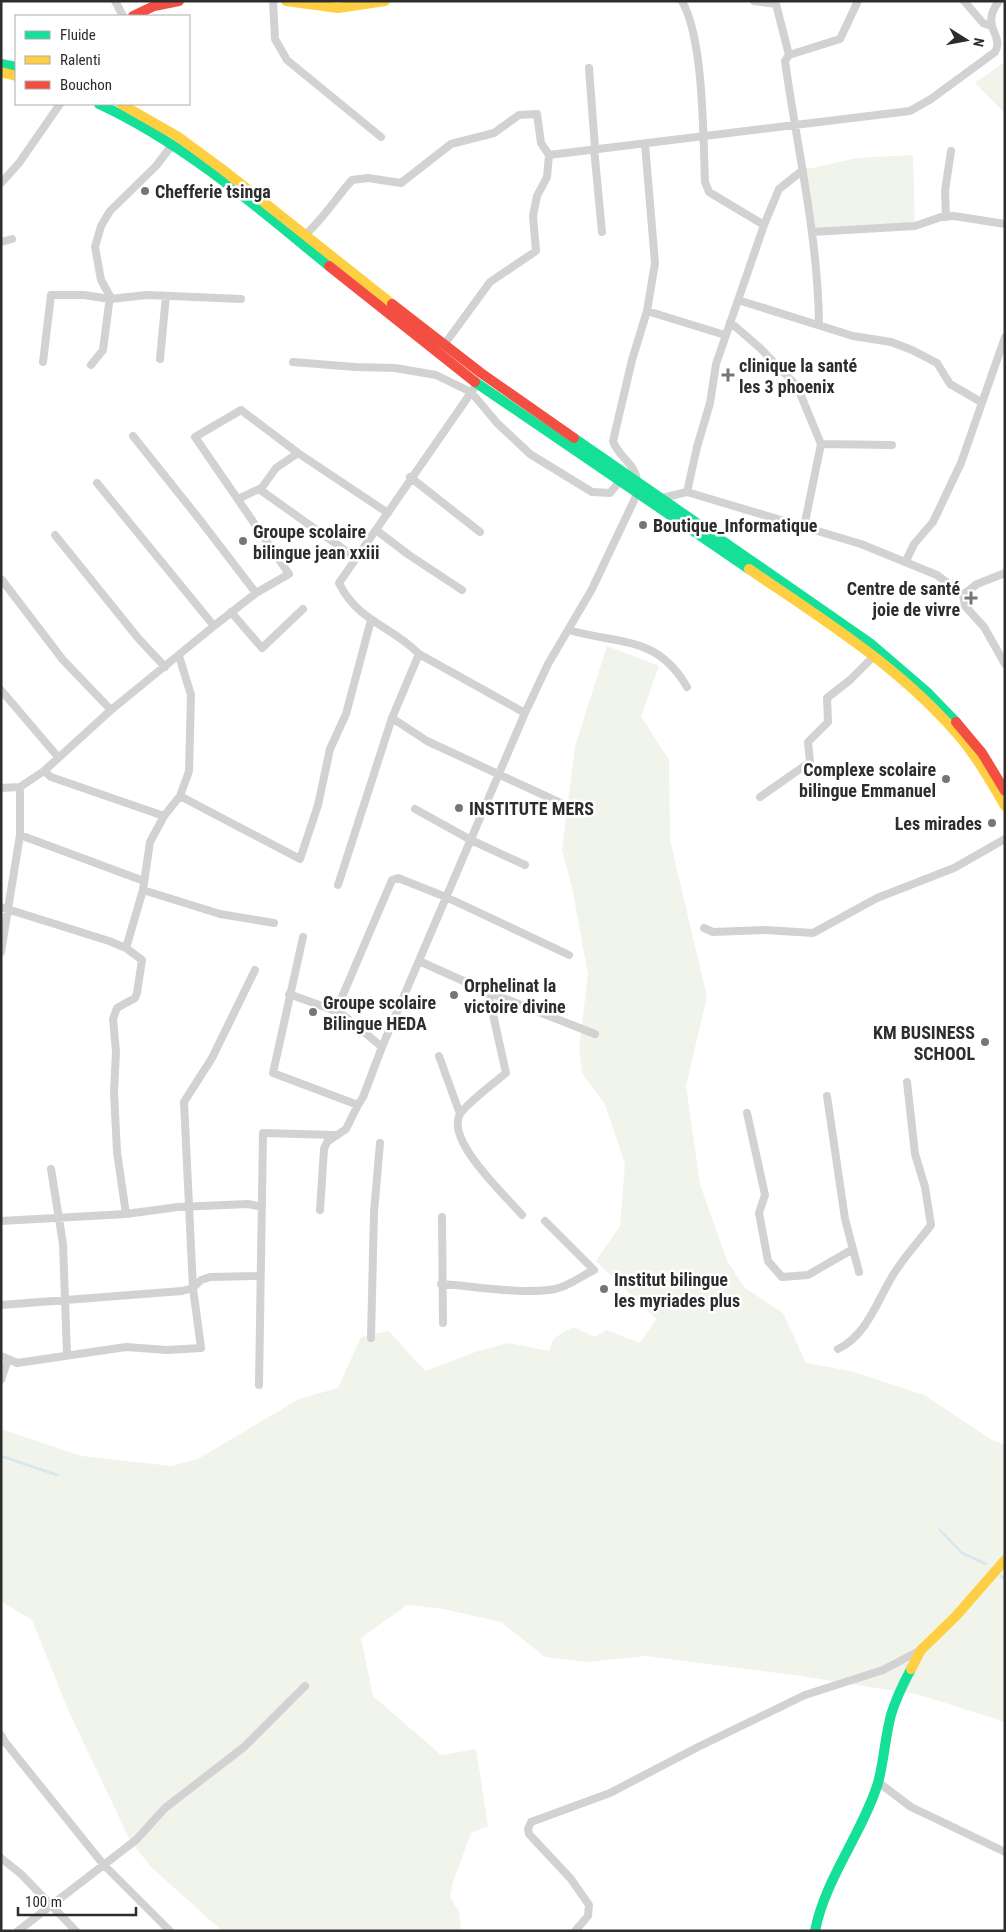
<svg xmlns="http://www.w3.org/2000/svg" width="1006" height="1932" font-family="'Roboto Condensed',sans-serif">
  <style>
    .green { fill: #f0f4eb }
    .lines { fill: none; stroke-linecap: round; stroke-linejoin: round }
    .stream { stroke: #d8e6f0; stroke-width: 2.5 }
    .street { stroke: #d2d2d2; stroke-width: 8 }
    .fast { stroke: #16e098; stroke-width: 10 }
    .slow { stroke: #ffcf43; stroke-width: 10 }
    .jam { stroke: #f24e42; stroke-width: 10 }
    .poi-dot { fill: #767676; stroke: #fff; stroke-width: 2 }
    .labels { text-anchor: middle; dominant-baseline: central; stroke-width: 5; stroke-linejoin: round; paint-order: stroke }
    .poi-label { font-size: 18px; font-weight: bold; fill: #2d2d2d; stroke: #fff; text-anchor: start }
  </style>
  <rect width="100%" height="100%" fill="#fff"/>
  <!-- green -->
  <path class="green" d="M 1005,62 L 1005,113 L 975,83 Z
    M 913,155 L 915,226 L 812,232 L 803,170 L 857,158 Z
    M 607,646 L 659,666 L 641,716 L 669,760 L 670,840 L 707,997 L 686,1086 L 700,1184 L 727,1261 L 745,1288 L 783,1313 L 806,1363 L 851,1371 L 924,1395 L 992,1440 L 1005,1445 L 1005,1722 L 920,1695 L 801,1676 L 646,1656 L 586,1662 L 545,1657 L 501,1622 L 443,1609 L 407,1605 L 361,1638 L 373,1696 L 441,1755 L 476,1749 L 488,1826 L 471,1833 L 453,1882 L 450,1897 L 459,1912 L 461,1931 L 222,1931 L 150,1866 L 130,1840 L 69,1712 L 32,1620 L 1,1601 L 1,1429 L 81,1456 L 171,1466 L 198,1459 L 299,1399 L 338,1388 L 361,1337 L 389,1331 L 425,1371 L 478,1351 L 509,1343 L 549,1351 L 554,1338 L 573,1327 L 595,1337 L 606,1330 L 640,1343 L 656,1319 L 596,1261 L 620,1226 L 625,1164 L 605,1105 L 582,1073 L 579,1049 L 588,974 L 572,887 L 562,850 L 575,746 Z"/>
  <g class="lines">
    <!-- stream -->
    <path class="stream" d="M 1,1456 L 57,1475
      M 940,1530 L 962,1553 L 986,1564
      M 1001,1576 L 1005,1580"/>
    <!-- street -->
    <path class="street" d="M 115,1 L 123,16
      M 273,1 L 275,39 L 287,60 L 381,137
      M 682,1 C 704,40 703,136 705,182 L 709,192 L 764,225 L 779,189 L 803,170
      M 754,1 L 776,4 L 789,55
      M 964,1 L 983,23 L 991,26
      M 589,68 L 595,148
      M 645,144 L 655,263 L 647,311
      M 594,148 L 602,232
      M 1,183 L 19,163 L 60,104
      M 946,217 L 945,191 L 951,151
      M 812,232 L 915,226 L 941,217 L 954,216 L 1005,224
      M 305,235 C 323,219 336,198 352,180 L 368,178 L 401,183 L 451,144 L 494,133 L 519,115 L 537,114 L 541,143 L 549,155
      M 1,242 L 12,239
      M 738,300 L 853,336 L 891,342 L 912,350 L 937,363 L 950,384 L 981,402
      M 730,322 L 760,348 L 797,386 L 821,444 L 892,445
      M 819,324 C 818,236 797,148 785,61 L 789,55 L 840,39 L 858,1
      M 444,345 L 490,282 L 536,251 L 533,216 L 537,196 L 547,177 L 549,155 L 910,111 L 931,99 L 995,52 C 1005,35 979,27 999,1
      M 160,359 L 166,296
      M 43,362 L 51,295 L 84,295 L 110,299 L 147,295 L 241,299
      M 293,362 L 355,367 L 395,368 L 436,375 L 471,392 L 497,423 L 530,454 L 592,492 L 610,493 L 621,480
      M 91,365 L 103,350 L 110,296 L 101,280 L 95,247 L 101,226 L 110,211 L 156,166 L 172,145
      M 133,436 L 200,520 L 256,593
      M 410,477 L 480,532
      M 637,480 C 635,463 618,457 613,441 L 632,360 L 647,311 L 725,335
      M 97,483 L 214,626 L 256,593 L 289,574 L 195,437 L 241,410 L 298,453
      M 260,490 L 276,468 L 298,453 L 388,513
      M 687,492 L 861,544 L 937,575 L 963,595 L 965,606 L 984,627 L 1005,664
      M 662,498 L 687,492 L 697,447 L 710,403 L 716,364 L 764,225
      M 238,499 L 259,489 L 356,558
      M 804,527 L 821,444
      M 376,530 L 409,555 L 462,590
      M 55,535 L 138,638 L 165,667
      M 906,561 L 914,544 L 933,522 L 961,463 L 1005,337
      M 2,580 L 63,660 L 111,710
      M 963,595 L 977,584 L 1005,573
      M 231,612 L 262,648 L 303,609
      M 569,630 C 620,645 657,635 687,687
      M 419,654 L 525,713
      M 1,690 L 58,757
      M 392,718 L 427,741 L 565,805
      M 44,771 L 51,777 L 164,816
      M 1,788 L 20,787
      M 180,796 L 300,859 L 318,805 L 330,749 L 346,714 L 371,620
      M 760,797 L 810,762 L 808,742 L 828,722 L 827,698 L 850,680 L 874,656
      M 415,809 L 471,840 L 525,865
      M 20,835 L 144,881
      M 338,885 L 392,718 L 419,654 C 391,625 358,622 339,583 L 477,384
      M 143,890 L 220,914 L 274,923
      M 1,907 L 109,941 L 126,948 L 142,960 L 137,993 L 135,998 L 117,1008 L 113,1019 L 116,1052 L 114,1092 L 117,1152 L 126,1214
      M 704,928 L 713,932 L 765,930 L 813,933 L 877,898 L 954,868 L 1005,839
      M 303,937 L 273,1073 L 358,1105 L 363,1097 L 382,1047 L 525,713 L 548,664 L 592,589 L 639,490
      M 126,948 L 143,890 L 150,842 L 164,816 L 180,796 L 189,771 L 191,695 L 179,656
      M 1,952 L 20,835 L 20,787 L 44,771 L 111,710 L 214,626
      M 419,961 L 488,992 L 506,1073 C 495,1082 466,1104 460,1114 C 445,1140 505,1195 522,1215
      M 488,992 L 595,1034
      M 289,994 L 341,1013 L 382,1047
      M 336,1011 L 392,880 L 398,878 L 446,897 L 569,955
      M 439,1056 L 460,1114
      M 827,1096 L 845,1219 L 859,1272
      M 747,1113 L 765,1195 L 759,1213 L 768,1261 L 782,1277 L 808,1275 L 853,1249
      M 51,1169 L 63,1244 L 67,1354
      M 320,1210 L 324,1149 L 327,1142 L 346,1129 L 358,1105
      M 442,1217 L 443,1323
      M 1,1221 L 126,1214 L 178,1207 L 248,1204 L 262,1207
      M 441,1284 C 474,1286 524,1295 555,1289 C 570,1286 581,1276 594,1270 L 545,1221
      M 1,1305 L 182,1291 L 193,1288 L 201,1280 L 210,1277 L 259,1276
      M 371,1338 L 374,1212 L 380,1143
      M 838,1349 C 867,1335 877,1301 893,1275 C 904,1257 919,1241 931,1225 L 925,1187 L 915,1154 L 907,1082
      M 1,1356 L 17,1363 L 126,1347 L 167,1350 L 201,1348 L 193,1288 L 184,1102 L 212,1058 L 255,970
      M 1,1380 L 8,1359
      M 259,1385 L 263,1133 L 335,1135
      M 1,1735 L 5,1742 L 103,1864 L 170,1931
      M 878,1782 L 911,1807 L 1005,1852
      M 1,1858 L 21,1874 L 76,1931
      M 18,1931 L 136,1840 L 165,1808 L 244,1747 L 305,1686
      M 575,1931 L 588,1916 L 589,1905 L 571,1879 L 529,1834 L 528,1829 L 531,1822 L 610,1793 L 698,1747 L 805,1695 L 883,1670 L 921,1650"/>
    <!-- fast -->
    <path class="fast" d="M 1,64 L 16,67
      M 99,104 C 185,144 257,207 329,266
      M 475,382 L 749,569
      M 574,438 L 870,643 L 927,692 L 956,722
      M 815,1931 C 825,1879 862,1834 878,1783 C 884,1761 885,1737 891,1715 C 896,1698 903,1684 911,1669"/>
    <!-- slow -->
    <path class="slow" d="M 286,1 L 338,8 L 385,1
      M 1,72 L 16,76
      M 121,104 L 177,136 L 222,169 L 392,304
      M 749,569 C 825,621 905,670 964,742 C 980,762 992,784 1005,806
      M 911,1669 L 921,1650 L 956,1616 L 1005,1560"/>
    <!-- jam -->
    <path class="jam" d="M 133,16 L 154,6 L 179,1
      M 329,266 L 475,382
      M 392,304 L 481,373 L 574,438
      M 956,722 L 982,753 L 1005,791"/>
  </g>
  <!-- markers -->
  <g class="poi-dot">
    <circle cx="145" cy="191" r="5"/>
    <path d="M725.5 367.5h5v5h5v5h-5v5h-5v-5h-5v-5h5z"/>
    <circle cx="643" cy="525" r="5"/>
    <circle cx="243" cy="541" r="5"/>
    <path d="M968.5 590.5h5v5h5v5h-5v5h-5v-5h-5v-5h5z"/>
    <circle cx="946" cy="779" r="5"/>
    <circle cx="459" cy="808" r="5"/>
    <circle cx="992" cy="823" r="5"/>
    <circle cx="454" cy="995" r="5"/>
    <circle cx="313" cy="1012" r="5"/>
    <circle cx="985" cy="1042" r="5"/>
    <circle cx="604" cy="1289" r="5"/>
  </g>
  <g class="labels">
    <!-- poi labels -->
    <g class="poi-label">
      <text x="155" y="191">Chefferie tsinga</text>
      <text x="739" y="365">clinique la santé<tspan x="739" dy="21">les 3 phoenix</tspan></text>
      <text x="653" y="525">Boutique_Informatique</text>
      <text x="253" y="531">Groupe scolaire<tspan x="253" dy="21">bilingue jean xxiii</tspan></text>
      <text x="960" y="588" text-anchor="end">Centre de santé<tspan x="960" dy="21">joie de vivre</tspan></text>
      <text x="936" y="769" text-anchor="end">Complexe scolaire<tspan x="936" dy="21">bilingue Emmanuel</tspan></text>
      <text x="469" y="808">INSTITUTE MERS</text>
      <text x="982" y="823" text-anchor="end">Les mirades</text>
      <text x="464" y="985">Orphelinat la<tspan x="464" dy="21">victoire divine</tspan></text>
      <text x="323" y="1002">Groupe scolaire<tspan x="323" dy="21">Bilingue HEDA</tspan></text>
      <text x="975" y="1032" text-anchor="end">KM BUSINESS<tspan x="975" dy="21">SCHOOL</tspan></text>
      <text x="614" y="1279">Institut bilingue<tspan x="614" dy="21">les myriades plus</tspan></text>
    </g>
  </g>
  <!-- border -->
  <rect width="1006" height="1932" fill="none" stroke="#2d2d2d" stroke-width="5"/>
  <!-- legend -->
  <rect x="15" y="15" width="175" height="90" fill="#ffffff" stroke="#ababab"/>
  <rect x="25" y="31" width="25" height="8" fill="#16e098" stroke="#ababab"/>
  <text x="60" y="40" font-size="15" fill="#2d2d2d">Fluide</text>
  <rect x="25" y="56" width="25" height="8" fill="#ffcf43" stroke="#ababab"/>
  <text x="60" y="65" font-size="15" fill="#2d2d2d">Ralenti</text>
  <rect x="25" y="81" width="25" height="8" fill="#f24e42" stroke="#ababab"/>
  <text x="60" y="90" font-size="15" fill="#2d2d2d">Bouchon</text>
  <!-- north arrow -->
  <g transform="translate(966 40) rotate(101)" stroke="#ffffff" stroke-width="4" paint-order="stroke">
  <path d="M0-4L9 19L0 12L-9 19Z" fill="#2d2d2d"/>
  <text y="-8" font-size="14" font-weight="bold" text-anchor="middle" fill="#2d2d2d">N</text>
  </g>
  <!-- scale -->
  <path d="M18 1907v8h118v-8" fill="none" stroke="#2d2d2d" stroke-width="2.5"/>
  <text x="25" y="1907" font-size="15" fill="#2d2d2d" stroke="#ffffff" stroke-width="4" paint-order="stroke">100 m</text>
</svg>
